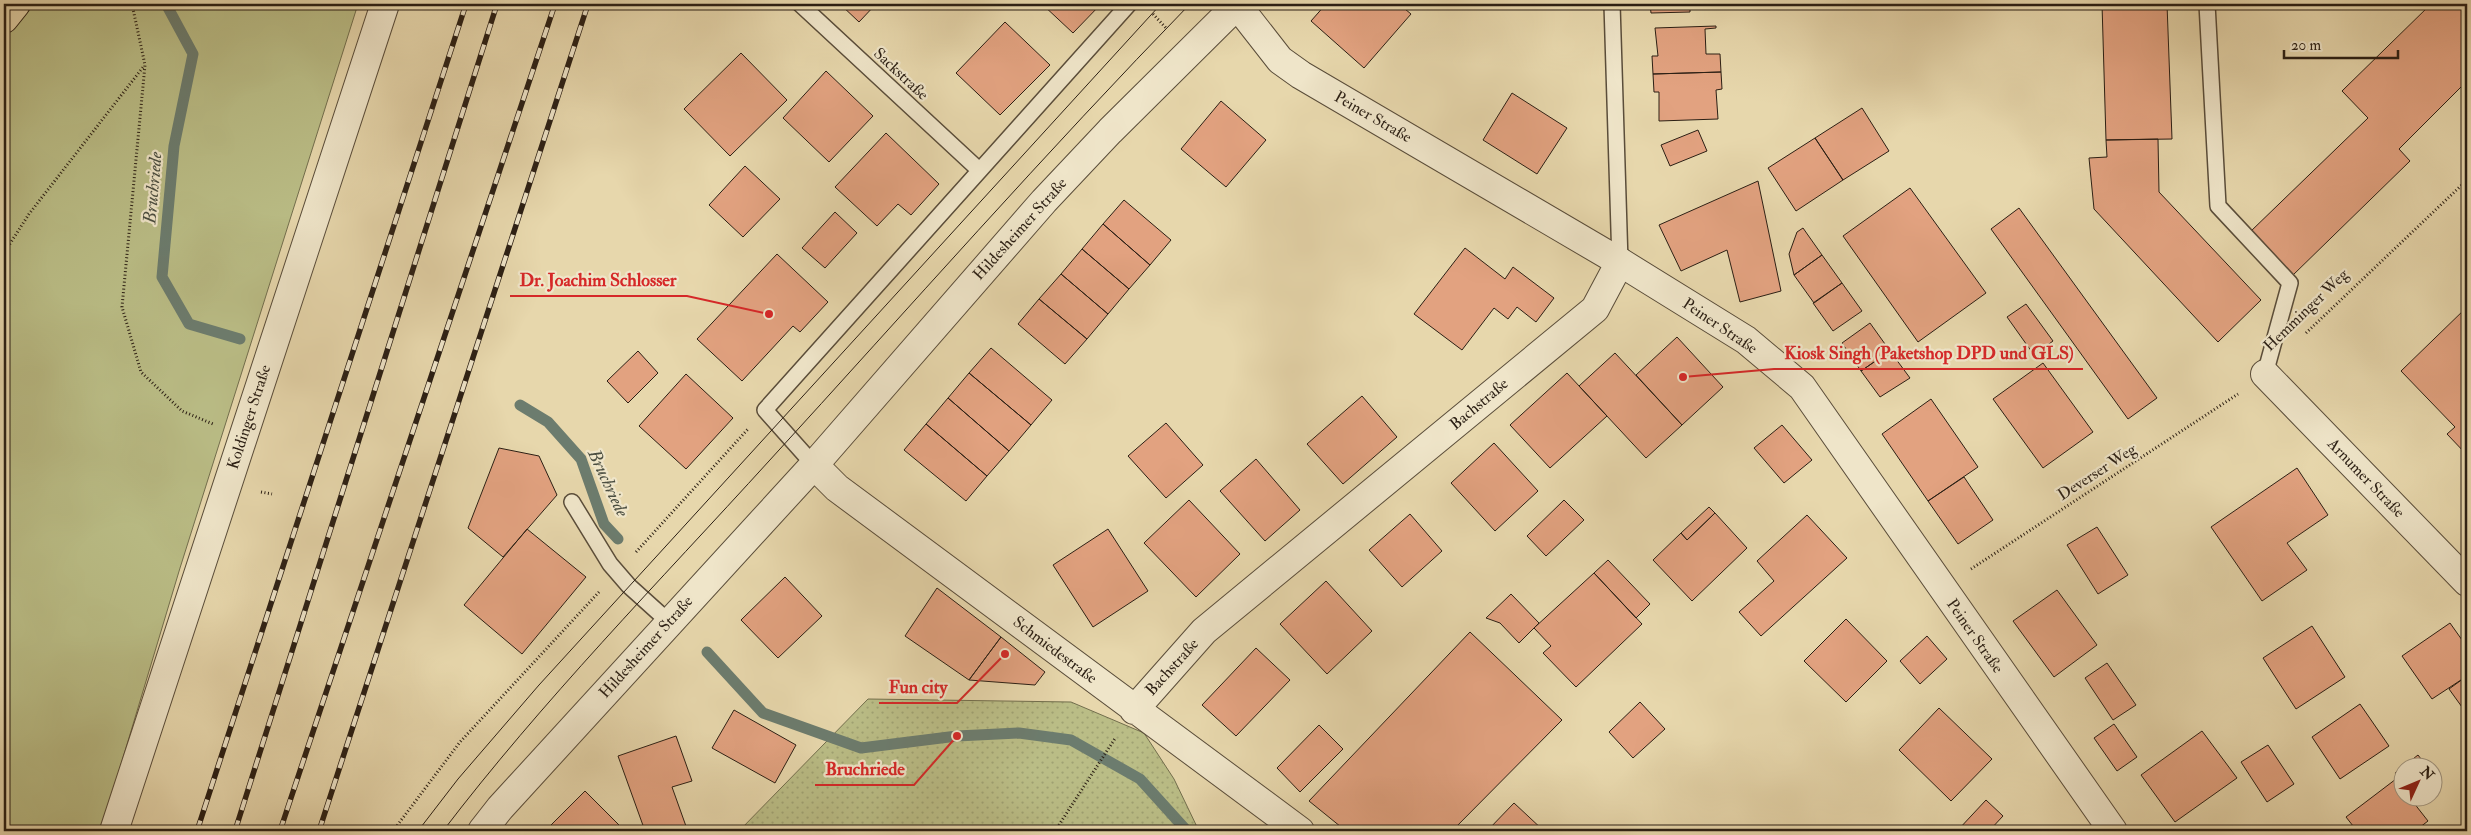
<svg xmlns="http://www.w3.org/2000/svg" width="2471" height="835" font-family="'IM FELL Double Pica',serif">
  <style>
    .grass { fill: #babd86; stroke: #726e4d }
    .park { fill: url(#park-dots); stroke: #726e4d }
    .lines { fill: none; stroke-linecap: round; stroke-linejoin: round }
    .stream { stroke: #6c7c6e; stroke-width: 11 }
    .building { fill: #e2a280; stroke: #2b1f14 }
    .service-casing { stroke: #5a4d3a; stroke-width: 18 }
    .minor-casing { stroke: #5a4d3a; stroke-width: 30 }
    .tertiary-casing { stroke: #5a4d3a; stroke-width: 30 }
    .primary-casing { stroke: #2b1f14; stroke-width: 30 }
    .path { stroke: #2b1f14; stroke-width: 3; stroke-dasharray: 1 2.5; stroke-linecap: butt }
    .service { stroke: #efe5c9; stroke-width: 15 }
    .minor { stroke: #efe5c9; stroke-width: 28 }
    .tertiary { stroke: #efe5c9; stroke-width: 28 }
    .primary { stroke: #e7d7ac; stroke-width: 28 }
    .tram { stroke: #2b1f14; stroke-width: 1 }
    .rail-casing { stroke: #2b1f14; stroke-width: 5.5 }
    .rail { stroke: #efe5c9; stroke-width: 4; stroke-dasharray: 11; stroke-linecap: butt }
    .labels { text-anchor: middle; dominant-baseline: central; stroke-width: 4.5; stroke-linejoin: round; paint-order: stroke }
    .street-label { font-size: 16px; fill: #2b1f14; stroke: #efe5c9 }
    .water-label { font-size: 18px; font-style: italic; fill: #4b4e41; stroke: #efe5c9 }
    .leader { fill: none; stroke: #d62828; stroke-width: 2 }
    .callout-dot { fill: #d62828; stroke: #efe5c9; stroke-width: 2 }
    .callout-label { font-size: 18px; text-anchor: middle; font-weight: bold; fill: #d62828; stroke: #efe5c9; stroke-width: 4.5; stroke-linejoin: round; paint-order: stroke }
  </style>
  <defs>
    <pattern id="park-dots" width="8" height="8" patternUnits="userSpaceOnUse" patternTransform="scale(1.25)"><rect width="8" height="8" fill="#babd86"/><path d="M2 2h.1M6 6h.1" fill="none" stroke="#a0a273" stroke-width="1.8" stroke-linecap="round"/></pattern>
  </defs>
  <rect width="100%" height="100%" fill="#e7d7ac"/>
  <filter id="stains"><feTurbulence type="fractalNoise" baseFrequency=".004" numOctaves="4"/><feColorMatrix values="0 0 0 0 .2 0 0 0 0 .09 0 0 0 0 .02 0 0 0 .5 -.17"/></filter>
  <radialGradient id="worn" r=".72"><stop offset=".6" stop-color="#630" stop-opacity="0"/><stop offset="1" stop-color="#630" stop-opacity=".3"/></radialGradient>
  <!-- grass -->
  <path class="grass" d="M 4,4 L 358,4 L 180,568 L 101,831 L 4,831 Z"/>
  <!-- park -->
  <path class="park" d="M 868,699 L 1071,702 L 1144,733 L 1174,779 L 1199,831 L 739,831 Z"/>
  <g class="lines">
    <!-- stream -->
    <path class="stream" d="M 166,4 L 193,54 L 174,146 L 162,277 L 189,324 L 240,339
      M 520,405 L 548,422 L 581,459 L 604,524 L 618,539
      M 707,652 L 763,713 L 861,748 L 957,736 L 1019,733 L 1071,740 L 1140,779 L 1187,831"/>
  </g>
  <!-- building -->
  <path class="building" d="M 840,4 L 876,4 L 859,22 Z
    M 1042,4 L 1101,4 L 1073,33 Z
    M 1326,4 L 1399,4 L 1411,14 L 1364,68 L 1311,21 Z
    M 1650,4 L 1690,4 L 1690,12 L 1651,13 Z
    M 2102,4 L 2167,4 L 2172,139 L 2106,140 Z
    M 2431,4 L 2467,4 L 2467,81 L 2399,149 L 2410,161 L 2292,276 L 2250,232 L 2368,118 L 2342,91 Z
    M 1005,22 L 1050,65 L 1000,115 L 956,73 Z
    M 1716,26 L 1716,28 L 1705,29 L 1706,54 L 1720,54 L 1721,72 L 1653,74 L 1652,56 L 1658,56 L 1655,28 Z
    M 741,53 L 787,100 L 730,156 L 684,109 Z
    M 826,71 L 873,116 L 829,162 L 783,118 Z
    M 1721,72 L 1722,89 L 1716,90 L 1718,119 L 1659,121 L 1659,92 L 1654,92 L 1653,74 Z
    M 1512,93 L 1567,128 L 1537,174 L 1483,140 Z
    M 1221,101 L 1266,140 L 1226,187 L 1181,149 Z
    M 1862,108 L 1889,151 L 1843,180 L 1815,138 Z
    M 1698,130 L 1707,151 L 1670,166 L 1661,145 Z
    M 886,133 L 939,184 L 911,215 L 898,204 L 877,226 L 835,187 Z
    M 1815,138 L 1843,180 L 1796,211 L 1768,168 Z
    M 2158,139 L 2159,192 L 2261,300 L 2218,342 L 2094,209 L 2089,158 L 2107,157 L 2106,140 Z
    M 745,166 L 780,199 L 743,237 L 709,205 Z
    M 1758,181 L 1781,291 L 1740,302 L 1727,250 L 1681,271 L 1659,225 Z
    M 1910,188 L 1986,293 L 1918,342 L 1843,236 Z
    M 1124,200 L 1171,240 L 1150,265 L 1103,224 Z
    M 2019,208 L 2157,398 L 2128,419 L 1991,229 Z
    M 835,212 L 857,233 L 825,268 L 802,248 Z
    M 1103,224 L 1150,265 L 1129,289 L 1082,249 Z
    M 1803,228 L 1822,255 L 1794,275 L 1789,254 L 1797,232 Z
    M 1465,248 L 1505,279 L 1513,267 L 1554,298 L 1536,322 L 1517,307 L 1508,319 L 1494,308 L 1462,350 L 1414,314 Z
    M 1082,249 L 1129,289 L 1108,314 L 1061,274 Z
    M 777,254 L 828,302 L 800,332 L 793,326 L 742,381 L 697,339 Z
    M 1822,255 L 1842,283 L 1814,303 L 1794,275 Z
    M 1061,274 L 1108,314 L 1087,339 L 1039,299 Z
    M 1842,283 L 1862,311 L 1833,331 L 1813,303 Z
    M 1039,299 L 1087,339 L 1065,364 L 1018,324 Z
    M 2026,304 L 2053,341 L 2034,355 L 2007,317 Z
    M 2467,307 L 2467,455 L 2447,434 L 2455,427 L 2401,371 Z
    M 1870,323 L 1890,351 L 1861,371 L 1842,343 Z
    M 1677,337 L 1723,387 L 1682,425 L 1636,375 Z
    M 991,348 L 1052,400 L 1031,425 L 969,373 Z
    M 638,351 L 658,373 L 628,403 L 607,381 Z
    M 1890,351 L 1910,378 L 1880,397 L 1861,371 Z
    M 1615,353 L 1682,425 L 1646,458 L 1579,386 Z
    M 2043,363 L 2093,432 L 2043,468 L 1993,399 Z
    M 969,373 L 1031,425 L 1009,451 L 948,398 Z
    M 1567,373 L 1607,416 L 1550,468 L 1510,425 Z
    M 686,374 L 733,418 L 686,469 L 639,426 Z
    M 1362,396 L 1397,437 L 1343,484 L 1307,444 Z
    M 948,398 L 1009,451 L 987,476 L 926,424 Z
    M 1931,399 L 1978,467 L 1928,501 L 1882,434 Z
    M 1166,423 L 1203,465 L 1166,498 L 1128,456 Z
    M 926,424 L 987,476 L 966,501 L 904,450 Z
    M 1782,425 L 1812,460 L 1784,483 L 1754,448 Z
    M 1494,443 L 1538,491 L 1495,531 L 1451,483 Z
    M 499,448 L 539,456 L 557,495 L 503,557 L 468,528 Z
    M 1256,459 L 1300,510 L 1265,541 L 1220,491 Z
    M 2297,468 L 2328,515 L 2287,543 L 2307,570 L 2262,601 L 2211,527 Z
    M 1964,477 L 1993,520 L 1958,544 L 1928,501 Z
    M 1189,500 L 1240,554 L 1196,597 L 1144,543 Z
    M 1564,500 L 1584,520 L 1546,556 L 1527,536 Z
    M 1709,507 L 1715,513 L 1687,540 L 1681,533 Z
    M 1715,513 L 1747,548 L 1692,601 L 1653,560 L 1681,533 L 1687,540 Z
    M 1410,514 L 1442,551 L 1402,587 L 1369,550 Z
    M 1807,515 L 1847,558 L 1761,636 L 1739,612 L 1774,581 L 1757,561 Z
    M 2097,527 L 2128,575 L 2098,594 L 2067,545 Z
    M 527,529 L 586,577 L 522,654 L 464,605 Z
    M 1108,529 L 1148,591 L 1093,627 L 1053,565 Z
    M 1608,560 L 1650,604 L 1636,618 L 1594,573 Z
    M 1594,573 L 1642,624 L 1576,687 L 1543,653 L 1551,646 L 1534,628 Z
    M 785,577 L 822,616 L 778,658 L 741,620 Z
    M 1326,581 L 1372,631 L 1327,674 L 1280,624 Z
    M 937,588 L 1001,637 L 969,680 L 905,636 Z
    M 2057,590 L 2097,645 L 2054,677 L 2013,621 Z
    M 1511,594 L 1539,623 L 1519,643 L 1500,623 L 1486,618 Z
    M 1846,619 L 1887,661 L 1846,702 L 1804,661 Z
    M 2450,623 L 2467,647 L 2467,676 L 2432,699 L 2402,656 Z
    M 2312,626 L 2345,677 L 2296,709 L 2263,658 Z
    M 1470,632 L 1562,720 L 1452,831 L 1346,831 L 1309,801 Z
    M 1927,636 L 1947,659 L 1920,684 L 1900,661 Z
    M 1001,637 L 1045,672 L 1035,685 L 969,680 Z
    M 1256,648 L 1290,680 L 1236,736 L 1202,705 Z
    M 2107,663 L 2136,705 L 2113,720 L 2085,678 Z
    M 2467,676 L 2467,714 L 2449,689 Z
    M 1640,702 L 1665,729 L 1633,758 L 1609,732 Z
    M 2360,704 L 2389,746 L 2340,779 L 2312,737 Z
    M 1939,708 L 1992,759 L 1951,801 L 1899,750 Z
    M 734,710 L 796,745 L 775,783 L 712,748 Z
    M 2114,724 L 2137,757 L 2117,771 L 2094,738 Z
    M 1319,725 L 1343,749 L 1300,792 L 1277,768 Z
    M 2202,731 L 2237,778 L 2175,822 L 2141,775 Z
    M 676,736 L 692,781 L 672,787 L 687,829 L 645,831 L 618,756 Z
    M 2268,745 L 2294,784 L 2267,802 L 2241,762 Z
    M 2418,755 L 2428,768 L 2404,768 L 2404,783 L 2395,773 Z
    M 2396,779 L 2404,789 L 2404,798 L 2410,798 L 2428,821 L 2415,831 L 2357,831 L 2346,817 Z
    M 585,791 L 623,829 L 620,831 L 554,831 L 549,827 Z
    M 1986,800 L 2003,816 L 1989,831 L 1960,831 L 1958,830 Z
    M 1514,803 L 1544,831 L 1487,831 Z"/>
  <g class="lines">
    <defs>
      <path id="service" d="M 800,4 L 979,170
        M 1612,4 L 1620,262
        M 2207,4 L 2218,206 L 2290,283 L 2265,374
        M 814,465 L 765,410 L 1129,4
        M 572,502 L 610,564 L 629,586 L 669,622"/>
      <path id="minor" d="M 2265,374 L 2467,582
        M 814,465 L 837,488 L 1300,831
        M 1134,710 L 1204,631 L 1595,309 L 1620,262"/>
      <path id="tertiary" d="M 1237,5 L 1280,60 L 1301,75 L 1620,262 L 1746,340 L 1802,387 L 2113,831
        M 114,831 L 385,4
        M 482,831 L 500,808 L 814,465 L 1044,201 L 1110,131 L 1238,4"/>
      <path id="primary" d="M 4,19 L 16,4"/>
    </defs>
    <!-- service casing -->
    <use href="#service" class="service-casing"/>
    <!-- minor casing -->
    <use href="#minor" class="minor-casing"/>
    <!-- tertiary casing -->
    <use href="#tertiary" class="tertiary-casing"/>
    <!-- primary casing -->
    <use href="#primary" class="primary-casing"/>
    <!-- path -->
    <path class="path" d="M 132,4 L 145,65 L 122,307 L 141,372 L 182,411 L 213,424
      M 1153,14 L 1166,28
      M 4,253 L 29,214 L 144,66
      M 2306,333 L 2467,180
      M 261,492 L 272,494
      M 636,552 L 748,429
      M 1971,569 L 2238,394
      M 393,831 L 460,742 L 599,592
      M 1055,831 L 1116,737"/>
    <!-- service -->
    <use href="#service" class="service"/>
    <!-- minor -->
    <use href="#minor" class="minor"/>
    <!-- tertiary -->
    <use href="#tertiary" class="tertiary"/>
    <!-- primary -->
    <use href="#primary" class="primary"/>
    <!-- tram -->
    <path class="tram" d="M 418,831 L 458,779 L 539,685 L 1161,4
      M 443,831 C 542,701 659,582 769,461 C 909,308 1046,152 1190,4"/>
    <defs>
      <path id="rail" d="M 197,831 L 466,4
        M 235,831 L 497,4
        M 280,831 L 555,4
        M 319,831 L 588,4"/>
    </defs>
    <!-- rail casing -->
    <use href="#rail" class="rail-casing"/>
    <!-- rail -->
    <use href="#rail" class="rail"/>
  </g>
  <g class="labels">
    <!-- street labels -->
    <g class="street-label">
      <text transform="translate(901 74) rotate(43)">Sackstraße</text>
      <text transform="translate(1373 117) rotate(30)">Peiner Straße</text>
      <text transform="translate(1020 229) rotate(-48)">Hildesheimer Straße</text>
      <text transform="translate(2306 310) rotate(-44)">Hemminger Weg</text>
      <text transform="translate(1720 326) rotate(34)">Peiner Straße</text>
      <text transform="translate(1479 404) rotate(-40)">Bachstraße</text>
      <text transform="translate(249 417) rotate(-72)">Koldinger Straße</text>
      <text transform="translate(2097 472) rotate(-33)">Deverser Weg</text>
      <text transform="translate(2366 478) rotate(46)">Arnumer Straße</text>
      <text transform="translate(1975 636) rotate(55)">Peiner Straße</text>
      <text transform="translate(646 647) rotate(-48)">Hildesheimer Straße</text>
      <text transform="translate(1055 650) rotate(37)">Schmiedestraße</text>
      <text transform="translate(1172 667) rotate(-48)">Bachstraße</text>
    </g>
    <!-- water labels -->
    <g class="water-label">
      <text transform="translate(153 188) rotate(-85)">Bruchriede</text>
      <text transform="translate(608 483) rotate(65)">Bruchriede</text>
    </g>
  </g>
  <!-- callouts -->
  <path class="leader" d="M769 314L687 296H510M1683 377L1774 369H2083M1005 654L957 703H879M957 736L914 785H815"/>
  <g class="callout-dot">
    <circle cx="769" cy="314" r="5"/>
    <circle cx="1683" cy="377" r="5"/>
    <circle cx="1005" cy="654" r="5"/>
    <circle cx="957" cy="736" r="5"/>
  </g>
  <g class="callout-label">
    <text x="598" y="286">Dr. Joachim Schlosser</text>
    <text x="1929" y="359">Kiosk Singh (Paketshop DPD und GLS)</text>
    <text x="918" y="693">Fun city</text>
    <text x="865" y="775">Bruchriede</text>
  </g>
  <!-- margin -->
  <rect width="2471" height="835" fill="none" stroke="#e7d7ac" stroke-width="20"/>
  <rect x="5" y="5" width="2461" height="825" fill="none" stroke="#2b1f14" stroke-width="2.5"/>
  <rect x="10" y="10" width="2451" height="815" fill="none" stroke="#2b1f14"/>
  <!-- north arrow -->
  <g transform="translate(2418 782) rotate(46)"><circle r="24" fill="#efe5c9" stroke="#a19681"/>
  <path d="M0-4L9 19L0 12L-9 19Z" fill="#8f2418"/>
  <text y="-8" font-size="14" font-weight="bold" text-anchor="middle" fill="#2b1f14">N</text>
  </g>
  <!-- scale -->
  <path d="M2284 50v8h114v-8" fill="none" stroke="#2b1f14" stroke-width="2.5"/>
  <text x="2291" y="50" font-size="15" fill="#2b1f14" stroke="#efe5c9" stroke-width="4" paint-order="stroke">20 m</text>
  <rect width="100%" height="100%" filter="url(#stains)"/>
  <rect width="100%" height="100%" fill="url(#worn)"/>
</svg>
